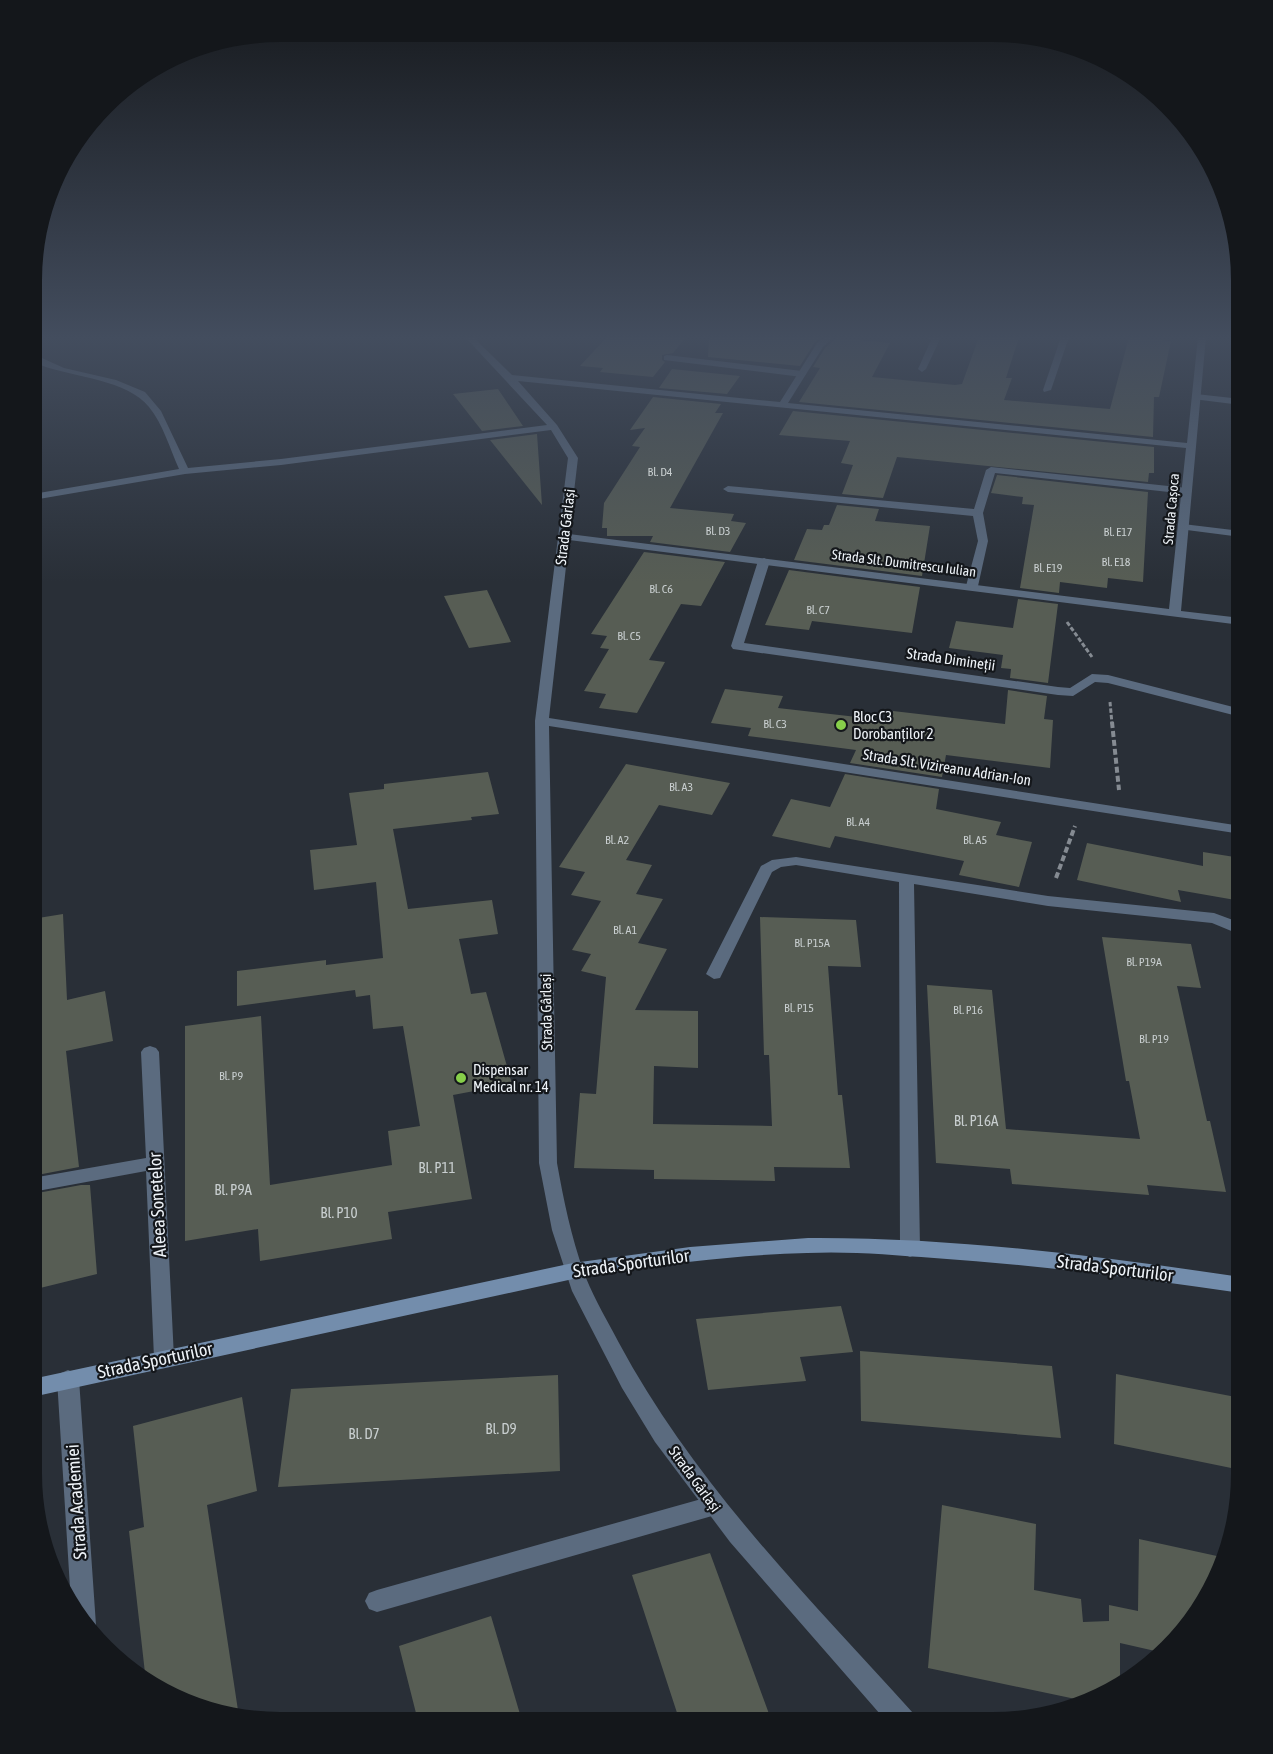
<svg xmlns="http://www.w3.org/2000/svg" width="1273" height="1754" font-family="'Asap Condensed',sans-serif">
  <style>
    .building { fill: #575d54 }
    .lines { fill: none; stroke-linecap: round; stroke-linejoin: round }
    .path-far1 { stroke: #858b92; stroke-width: 3; stroke-dasharray: 4.5 2; stroke-linecap: butt }
    .path { stroke: #858b92; stroke-width: 4; stroke-dasharray: 6 3; stroke-linecap: butt }
    .lane { fill: #5b6b7f; fill-rule: evenodd }
    .street { fill: #5b6b7f; fill-rule: evenodd }
    .secondary { fill: #738dac; fill-rule: evenodd }
    .poi-dot { fill: #87cf4a; stroke: #14171b; stroke-width: 2 }
    .labels { text-anchor: middle; dominant-baseline: central; stroke-width: 4.5; stroke-linejoin: round; paint-order: stroke }
    .number-label { font-size: 12px; fill: #c8cecf }
    .far-street-label { font-size: 14px; fill: #eef3f8; stroke: #14171b }
    .street-label { font-size: 15px; fill: #eef3f8; stroke: #14171b }
    .poi-label { font-size: 15px; fill: #eef3f8; stroke: #14171b; text-anchor: start }
    .near-number-label { font-size: 15px; fill: #c8cecf }
    .near-street-label { font-size: 18px; fill: #eef3f8; stroke: #14171b }
  </style>
  <rect width="100%" height="100%" fill="#292f37"/>
  <!-- building -->
  <path class="building" d="M 607,337 L 686,337 L 673,353 L 662,355 L 662,360 L 665,362 L 653,377 L 600,372 L 603,368 L 580,366 Z
    M 709,337 L 821,337 L 815,342 L 800,366 L 708,357 Z
    M 979,337 L 1019,337 L 1006,378 L 1012,378 L 1004,400 L 1110,409 L 1129,337 L 1171,341 L 1159,397 L 1154,397 L 1153,437 L 799,402 L 820,368 L 813,367 L 825,348 L 836,338 L 890,343 L 872,377 L 955,385 L 962,384 Z
    M 672,369 L 740,376 L 727,394 L 659,388 Z
    M 498,389 L 523,426 L 482,431 L 453,394 Z
    M 653,397 L 721,404 L 715,413 L 723,413 L 670,508 L 734,514 L 731,521 L 746,523 L 730,552 L 650,542 L 653,536 L 607,536 L 607,528 L 602,528 L 604,503 L 640,447 L 632,446 L 645,428 L 630,430 Z
    M 793,411 L 1154,447 L 1154,473 L 1149,473 L 1148,482 L 897,457 L 883,498 L 842,494 L 853,465 L 841,463 L 850,441 L 779,435 Z
    M 537,434 L 542,505 L 490,440 Z
    M 997,475 L 1148,492 L 1143,582 L 1108,578 L 1107,588 L 1060,582 L 1059,593 L 1020,588 L 1034,505 L 1022,504 L 1023,497 L 991,493 Z
    M 837,505 L 879,509 L 875,521 L 930,526 L 922,576 L 794,560 L 807,529 L 822,530 L 824,525 L 829,525 Z
    M 644,552 L 725,562 L 701,606 L 681,604 L 649,660 L 665,662 L 637,713 L 599,708 L 606,694 L 584,691 L 609,649 L 600,648 L 607,636 L 591,634 Z
    M 789,570 L 920,587 L 912,633 L 812,621 L 809,630 L 765,625 Z
    M 487,590 L 511,642 L 469,648 L 444,596 Z
    M 1018,599 L 1058,604 L 1048,683 L 1010,678 L 1011,669 L 1001,668 L 1003,655 L 949,648 L 956,621 L 1013,628 Z
    M 725,689 L 783,696 L 778,708 L 892,721 L 893,711 L 1005,724 L 1008,690 L 1047,696 L 1044,719 L 1053,720 L 1050,768 L 946,755 L 942,777 L 850,763 L 856,750 L 748,736 L 751,728 L 711,723 Z
    M 626,764 L 730,783 L 712,815 L 659,805 L 626,860 L 652,865 L 636,894 L 663,899 L 638,943 L 667,949 L 635,1010 L 698,1011 L 698,1068 L 654,1066 L 653,1124 L 772,1126 L 769,1055 L 764,1055 L 760,917 L 856,920 L 861,967 L 828,966 L 838,1095 L 842,1095 L 850,1168 L 774,1167 L 775,1181 L 654,1179 L 654,1170 L 574,1168 L 580,1093 L 596,1094 L 606,977 L 581,971 L 591,954 L 572,950 L 601,901 L 571,895 L 585,872 L 559,867 Z
    M 488,772 L 499,814 L 471,817 L 472,820 L 393,829 L 408,909 L 492,900 L 498,934 L 459,939 L 471,994 L 486,992 L 512,1084 L 453,1095 L 472,1199 L 388,1212 L 392,1239 L 260,1261 L 258,1229 L 185,1241 L 185,1026 L 261,1016 L 270,1185 L 392,1165 L 388,1131 L 420,1126 L 403,1026 L 373,1029 L 370,995 L 356,997 L 355,990 L 237,1006 L 237,971 L 326,960 L 326,965 L 383,958 L 376,882 L 314,890 L 310,850 L 357,845 L 349,793 L 384,789 L 384,784 Z
    M 845,774 L 939,789 L 936,809 L 1001,822 L 996,835 L 1032,842 L 1019,887 L 959,875 L 964,861 L 835,836 L 830,848 L 772,836 L 791,799 L 830,807 Z
    M 1087,843 L 1203,866 L 1203,852 L 1241,858 L 1241,901 L 1178,890 L 1181,902 L 1077,880 Z
    M 63,914 L 67,1000 L 105,991 L 113,1041 L 66,1051 L 79,1167 L 32,1176 L 32,919 Z
    M 1102,937 L 1191,944 L 1201,988 L 1177,986 L 1207,1121 L 1210,1121 L 1226,1192 L 1147,1185 L 1149,1195 L 1012,1184 L 1010,1169 L 936,1163 L 927,985 L 992,990 L 1006,1129 L 1140,1139 L 1129,1081 L 1126,1081 Z
    M 81,1185 L 90,1185 L 97,1274 L 32,1290 L 32,1194 Z
    M 841,1306 L 853,1352 L 800,1357 L 806,1381 L 708,1390 L 696,1319 Z
    M 860,1351 L 1052,1366 L 1061,1438 L 861,1421 Z
    M 1116,1374 L 1241,1398 L 1241,1470 L 1114,1444 Z
    M 558,1375 L 560,1471 L 278,1487 L 291,1389 Z
    M 242,1397 L 257,1491 L 207,1505 L 239,1717 L 146,1682 L 129,1531 L 144,1527 L 133,1426 Z
    M 942,1505 L 1036,1524 L 1034,1590 L 1081,1599 L 1083,1622 L 1109,1621 L 1109,1605 L 1138,1611 L 1139,1539 L 1226,1558 L 1199,1612 L 1164,1653 L 1120,1643 L 1120,1685 L 1103,1697 L 1085,1701 L 928,1668 Z
    M 710,1553 L 772,1722 L 680,1722 L 632,1575 Z
    M 491,1616 L 522,1721 L 418,1721 L 399,1646 Z"/>
  <g class="lines">
    <!-- path-far1 -->
    <path class="path-far1" d="M 1067,622 L 1092,657
      M 1110,702 L 1112,724"/>
    <!-- path -->
    <path class="path" d="M 1112,722 L 1119,790
      M 1056,878 L 1075,826"/>
    <!-- lane -->
    <path class="lane" d="M 1061,337 L 1069,337 L 1051,390 L 1044,392 L 1043,390 Z
      M 667,355 L 802,371 L 806,374 L 802,377 L 664,360 L 664,356 Z
      M 1196,394 L 1241,399 L 1241,405 L 1193,399 L 1193,395 Z
      M 991,467 L 1187,488 L 1192,491 L 1187,494 L 995,473 L 983,513 L 988,541 L 978,586 L 972,589 L 966,586 L 978,541 L 973,516 L 728,492 L 723,489 L 728,486 L 974,509 L 986,470 Z
      M 1183,524 L 1241,531 L 1241,537 L 1179,529 L 1178,527 Z
      M 764,558 L 770,561 L 744,643 L 1058,687 L 1070,688 L 1092,674 L 1108,675 L 1241,709 L 1241,717 L 1108,683 L 1095,682 L 1073,696 L 1058,695 L 733,649 L 731,646 L 758,561 Z
      M 796,857 L 1048,896 L 1214,913 L 1241,923 L 1241,935 L 1212,923 L 1048,906 L 914,884 L 920,1249 L 917,1254 L 910,1257 L 903,1254 L 900,1249 L 899,882 L 796,865 L 781,867 L 772,872 L 720,978 L 714,979 L 706,974 L 761,866 L 772,860 Z
      M 150,1046 L 156,1048 L 159,1052 L 174,1358 L 171,1364 L 164,1367 L 157,1364 L 154,1358 L 146,1171 L 32,1192 L 32,1178 L 146,1158 L 141,1052 L 144,1048 Z
      M 712,1496 L 720,1499 L 723,1506 L 720,1513 L 712,1516 L 377,1612 L 369,1609 L 365,1601 L 369,1593 L 377,1590 Z"/>
    <!-- street -->
    <path class="street" d="M 465,337 L 473,337 L 512,375 L 780,402 L 817,343 L 825,337 L 834,337 L 823,347 L 788,403 L 1187,443 L 1198,337 L 1206,337 L 1181,611 L 1241,618 L 1241,625 L 569,540 L 549,718 L 1241,826 L 1241,834 L 549,726 L 557,1163 C 564,1202 572,1241 586,1278 C 595,1300 608,1322 619,1343 C 694,1483 807,1596 913,1713 L 917,1722 L 887,1722 L 730,1542 L 655,1442 L 622,1388 L 572,1291 L 552,1230 L 539,1163 L 535,721 L 568,458 L 551,430 L 281,465 L 185,474 L 33,500 L 33,494 L 179,469 C 170,449 163,424 149,407 C 128,380 74,377 43,366 L 33,360 L 33,354 L 64,368 L 116,380 L 145,392 L 161,411 L 188,468 L 281,459 L 547,425 ZM 518,381 L 1186,448 L 1169,609 L 569,534 L 578,458 L 557,425 Z
      M 927,337 L 938,337 L 940,339 L 926,369 L 922,372 L 918,369 L 931,340 Z
      M 68,1370 L 75,1373 L 79,1379 L 96,1625 L 91,1634 L 71,1604 L 57,1379 L 61,1373 Z"/>
    <!-- secondary -->
    <path class="secondary" d="M 808,1238 C 952,1237 1098,1256 1241,1277 L 1241,1293 C 1139,1278 1037,1265 934,1258 C 892,1255 850,1251 807,1253 C 729,1255 651,1266 573,1279 L 32,1397 L 32,1379 L 573,1263 L 690,1247 Z"/>
  </g>
  <!-- sky -->
  <linearGradient id="sky" x2="0" y2="1"><stop stop-color="#171a1e"/><stop offset="0.58" stop-color="#434d5e"/><stop offset="1" stop-color="#434d5e" stop-opacity="0"/></linearGradient>
  <rect width="1273" height="582" fill="url(#sky)"/>
  <!-- markers -->
  <g class="poi-dot">
    <circle cx="841" cy="725" r="6"/>
    <circle cx="461" cy="1078" r="6"/>
  </g>
  <g class="labels">
    <!-- number labels -->
    <g class="number-label">
      <text x="660" y="472">Bl. D4</text>
      <text x="718" y="531">Bl. D3</text>
      <text x="1118" y="532">Bl. E17</text>
      <text x="1116" y="562">Bl. E18</text>
      <text x="1048" y="568">Bl. E19</text>
      <text x="661" y="589">Bl. C6</text>
      <text x="818" y="610">Bl. C7</text>
      <text x="629" y="636">Bl. C5</text>
      <text x="775" y="724">Bl. C3</text>
      <text x="681" y="787">Bl. A3</text>
      <text x="858" y="822">Bl. A4</text>
      <text x="617" y="840">Bl. A2</text>
      <text x="975" y="840">Bl. A5</text>
      <text x="625" y="930">Bl. A1</text>
      <text x="812" y="943">Bl. P15A</text>
      <text x="1144" y="962">Bl. P19A</text>
      <text x="799" y="1008">Bl. P15</text>
      <text x="968" y="1010">Bl. P16</text>
      <text x="1154" y="1039">Bl. P19</text>
      <text x="231" y="1076">Bl. P9</text>
    </g>
    <!-- far-street labels -->
    <g class="far-street-label">
      <text transform="translate(1171 509) rotate(-85)">Strada Cașoca</text>
      <text transform="translate(904 563) rotate(7)">Strada Slt. Dumitrescu Iulian</text>
    </g>
    <!-- street labels -->
    <g class="street-label">
      <text transform="translate(565 527) rotate(-83)">Strada Gârlași</text>
      <text transform="translate(951 659) rotate(8)">Strada Dimineții</text>
      <text transform="translate(947 767) rotate(9)">Strada Slt. Vizireanu Adrian-Ion</text>
      <text transform="translate(546 1012) rotate(-91)">Strada Gârlași</text>
      <text transform="translate(695 1479) rotate(54)">Strada Gârlași</text>
    </g>
    <!-- poi labels -->
    <g class="poi-label">
      <text x="853" y="716">Bloc C3<tspan x="853" dy="17">Dorobanților 2</tspan></text>
      <text x="473" y="1069">Dispensar<tspan x="473" dy="17">Medical nr. 14</tspan></text>
    </g>
    <!-- near-number labels -->
    <g class="near-number-label">
      <text x="976" y="1120">Bl. P16A</text>
      <text x="437" y="1167">Bl. P11</text>
      <text x="233" y="1189">Bl. P9A</text>
      <text x="339" y="1212">Bl. P10</text>
      <text x="501" y="1428">Bl. D9</text>
      <text x="364" y="1433">Bl. D7</text>
    </g>
    <!-- near-street labels -->
    <g class="near-street-label">
      <text transform="translate(157 1205) rotate(-93)">Aleea Sonetelor</text>
      <text transform="translate(631 1263) rotate(-8)">Strada Sporturilor</text>
      <text transform="translate(1115 1268) rotate(7)">Strada Sporturilor</text>
      <text transform="translate(155 1360) rotate(-12)">Strada Sporturilor</text>
      <text transform="translate(76 1502) rotate(-94)">Strada Academiei</text>
    </g>
  </g>
  <!-- crop -->
  <path d="M0 0H1273V1754H0ZM280 42H993A238 238 0 0 1 1231 280V1474A238 238 0 0 1 993 1712H280A238 238 0 0 1 42 1474V280A238 238 0 0 1 280 42Z" fill="#14171b" fill-rule="evenodd"/>
</svg>
